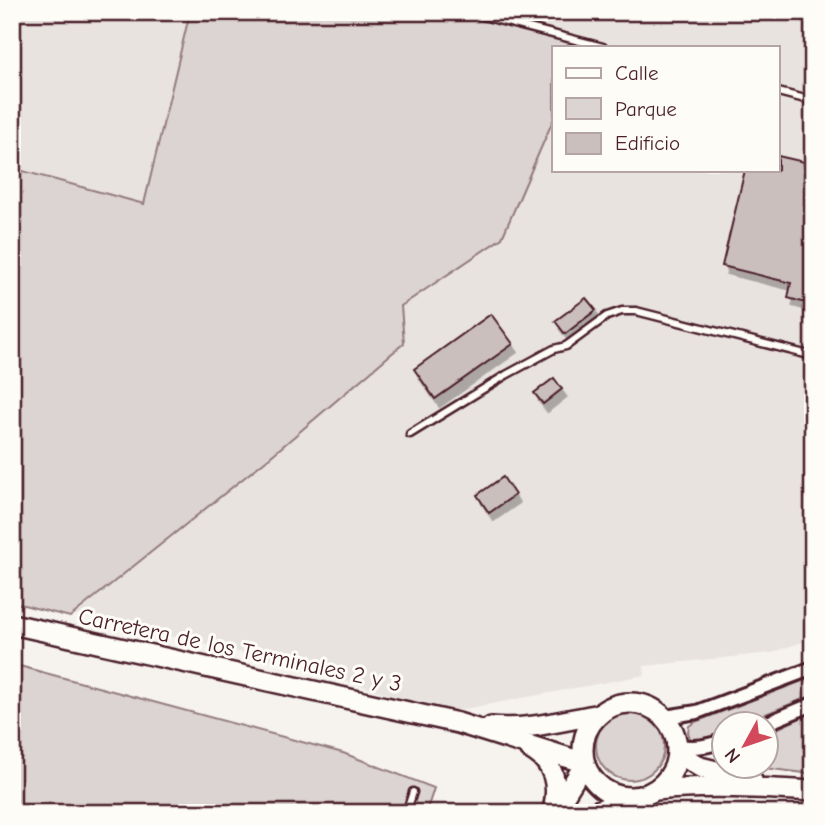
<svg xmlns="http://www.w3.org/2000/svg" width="825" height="825" font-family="'Comic Neue',sans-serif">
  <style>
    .built { fill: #e9e3e0; fill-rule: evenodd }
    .green { fill: #dcd4d2; stroke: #937a7e; stroke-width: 2 }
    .building { fill: #cbbfbe; stroke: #4a1f2b; stroke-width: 2; filter: url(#shadow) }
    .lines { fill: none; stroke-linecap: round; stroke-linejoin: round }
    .lane-casing { stroke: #4a1f2b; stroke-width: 11 }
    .street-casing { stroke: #4a1f2b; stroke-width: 18 }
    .secondary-casing { stroke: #4a1f2b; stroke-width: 23 }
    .primary-casing { stroke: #4a1f2b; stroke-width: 24 }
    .lane { stroke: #fdfcf7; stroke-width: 6 }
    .street { stroke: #fdfcf7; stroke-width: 12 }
    .secondary { stroke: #fdfcf7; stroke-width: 18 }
    .primary { stroke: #fdfcf7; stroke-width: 19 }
    .labels { text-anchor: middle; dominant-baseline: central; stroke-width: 6; stroke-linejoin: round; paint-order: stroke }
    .street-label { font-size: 23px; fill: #4a1f2b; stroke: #fdfcf7 }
  </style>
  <defs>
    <filter id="shadow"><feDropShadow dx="4.5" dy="8" stdDeviation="0" flood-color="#0004"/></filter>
  </defs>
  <rect width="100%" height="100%" fill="#f6f3ef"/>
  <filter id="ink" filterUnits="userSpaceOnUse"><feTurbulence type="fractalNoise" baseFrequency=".0143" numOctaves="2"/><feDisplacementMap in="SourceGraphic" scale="14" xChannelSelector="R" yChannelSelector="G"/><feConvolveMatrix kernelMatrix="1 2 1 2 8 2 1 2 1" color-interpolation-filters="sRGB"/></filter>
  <g filter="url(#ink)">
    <!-- built -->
    <path class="built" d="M 12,12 L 813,12 L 813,638 L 772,653 L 644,666 L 645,675 L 449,712 L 281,662 L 75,614 L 70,617 L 12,602 ZM 554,47 L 778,47 L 778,170 L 554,170 Z"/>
    <!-- green -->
    <path class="green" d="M 190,12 L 460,12 L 596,47 L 554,47 L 554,118 L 502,238 L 401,306 L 404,343 L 270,457 L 70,617 L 12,602 L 12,168 L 144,204 Z
      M 12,664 L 343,753 L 434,788 L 426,813 L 12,813 Z
      M 813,677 L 813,695 L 743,723 L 724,724 L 723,732 L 704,740 L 695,741 L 690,738 L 688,732 L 689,726 L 695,722 Z
      M 813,712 L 813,774 L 748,766 L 766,766 L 766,734 Z
      M596 746a34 34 0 1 1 68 0a34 34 0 1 1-68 0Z"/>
    <!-- building -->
    <path class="building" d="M 778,156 L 813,164 L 813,305 L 788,298 L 791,283 L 722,266 L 745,170 L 778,170 Z
      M 586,298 L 596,310 L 565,334 L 555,321 Z
      M 491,314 L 513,344 L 435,399 L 414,369 Z
      M 554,378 L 562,389 L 543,404 L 534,393 Z
      M 503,477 L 515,495 L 489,513 L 477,495 Z"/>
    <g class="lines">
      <defs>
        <path id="lane" d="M 467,12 L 603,47
          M 778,92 L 813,101
          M 410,434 L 506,375 L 554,349 L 566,346 L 607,316 L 622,311 L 636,311 L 813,356
          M 406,813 L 413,792"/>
        <path id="street" d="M 665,717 L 697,712 L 813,668
          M 765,724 L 813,704
          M 678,746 C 695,748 708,747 724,740"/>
        <path id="secondary" d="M 554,813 L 585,763
          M 591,813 L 632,797"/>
        <path id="primary" d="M 12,624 L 458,723 L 585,763
          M583 750a47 47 0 1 1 94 0a47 47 0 1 1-94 0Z
          M 491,727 C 527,731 564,720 600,714
          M 530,749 C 555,762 560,787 552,813
          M 678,753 L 700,767 L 752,780
          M 656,790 C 708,785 761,788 813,791"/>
      </defs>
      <!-- lane casing -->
      <use href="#lane" class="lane-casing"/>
      <!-- street casing -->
      <use href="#street" class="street-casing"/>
      <!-- secondary casing -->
      <use href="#secondary" class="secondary-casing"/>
      <!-- primary casing -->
      <use href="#primary" class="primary-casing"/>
      <!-- lane -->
      <use href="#lane" class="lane"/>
      <!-- street -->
      <use href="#street" class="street"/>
      <!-- secondary -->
      <use href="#secondary" class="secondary"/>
      <!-- primary -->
      <use href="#primary" class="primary"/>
    </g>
  </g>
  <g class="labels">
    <!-- street labels -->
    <g class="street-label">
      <text transform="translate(240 650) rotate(12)">Carretera de los Terminales 2 y 3</text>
    </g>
  </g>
  <!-- margin -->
  <rect width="825" height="825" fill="none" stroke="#fdfcf7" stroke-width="42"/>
  <rect x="21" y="21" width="783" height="783" fill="none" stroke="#4a1f2b" stroke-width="2.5" filter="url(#ink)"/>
  <!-- legend -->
  <rect x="552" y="46" width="228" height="126" fill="#fdfcf7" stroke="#b5a4a5" stroke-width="2"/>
  <rect x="566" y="68" width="35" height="10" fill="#fdfcf7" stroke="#b5a4a5" stroke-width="2"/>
  <text x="615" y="80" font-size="21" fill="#4a1f2b">Calle</text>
  <rect x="566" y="98" width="35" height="21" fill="#dcd4d2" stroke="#b5a4a5" stroke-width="2"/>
  <text x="615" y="116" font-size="21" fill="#4a1f2b">Parque</text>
  <rect x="566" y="133" width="35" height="21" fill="#cbbfbe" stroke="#b5a4a5" stroke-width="2"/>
  <text x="615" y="150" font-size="21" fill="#4a1f2b">Edificio</text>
  <!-- north arrow -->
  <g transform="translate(745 745) rotate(230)"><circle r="33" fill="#fdfcf7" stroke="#b5a4a5" stroke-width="2"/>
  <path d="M0-5L12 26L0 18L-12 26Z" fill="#d1495b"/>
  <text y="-10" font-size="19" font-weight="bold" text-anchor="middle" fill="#4a1f2b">N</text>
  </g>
</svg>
